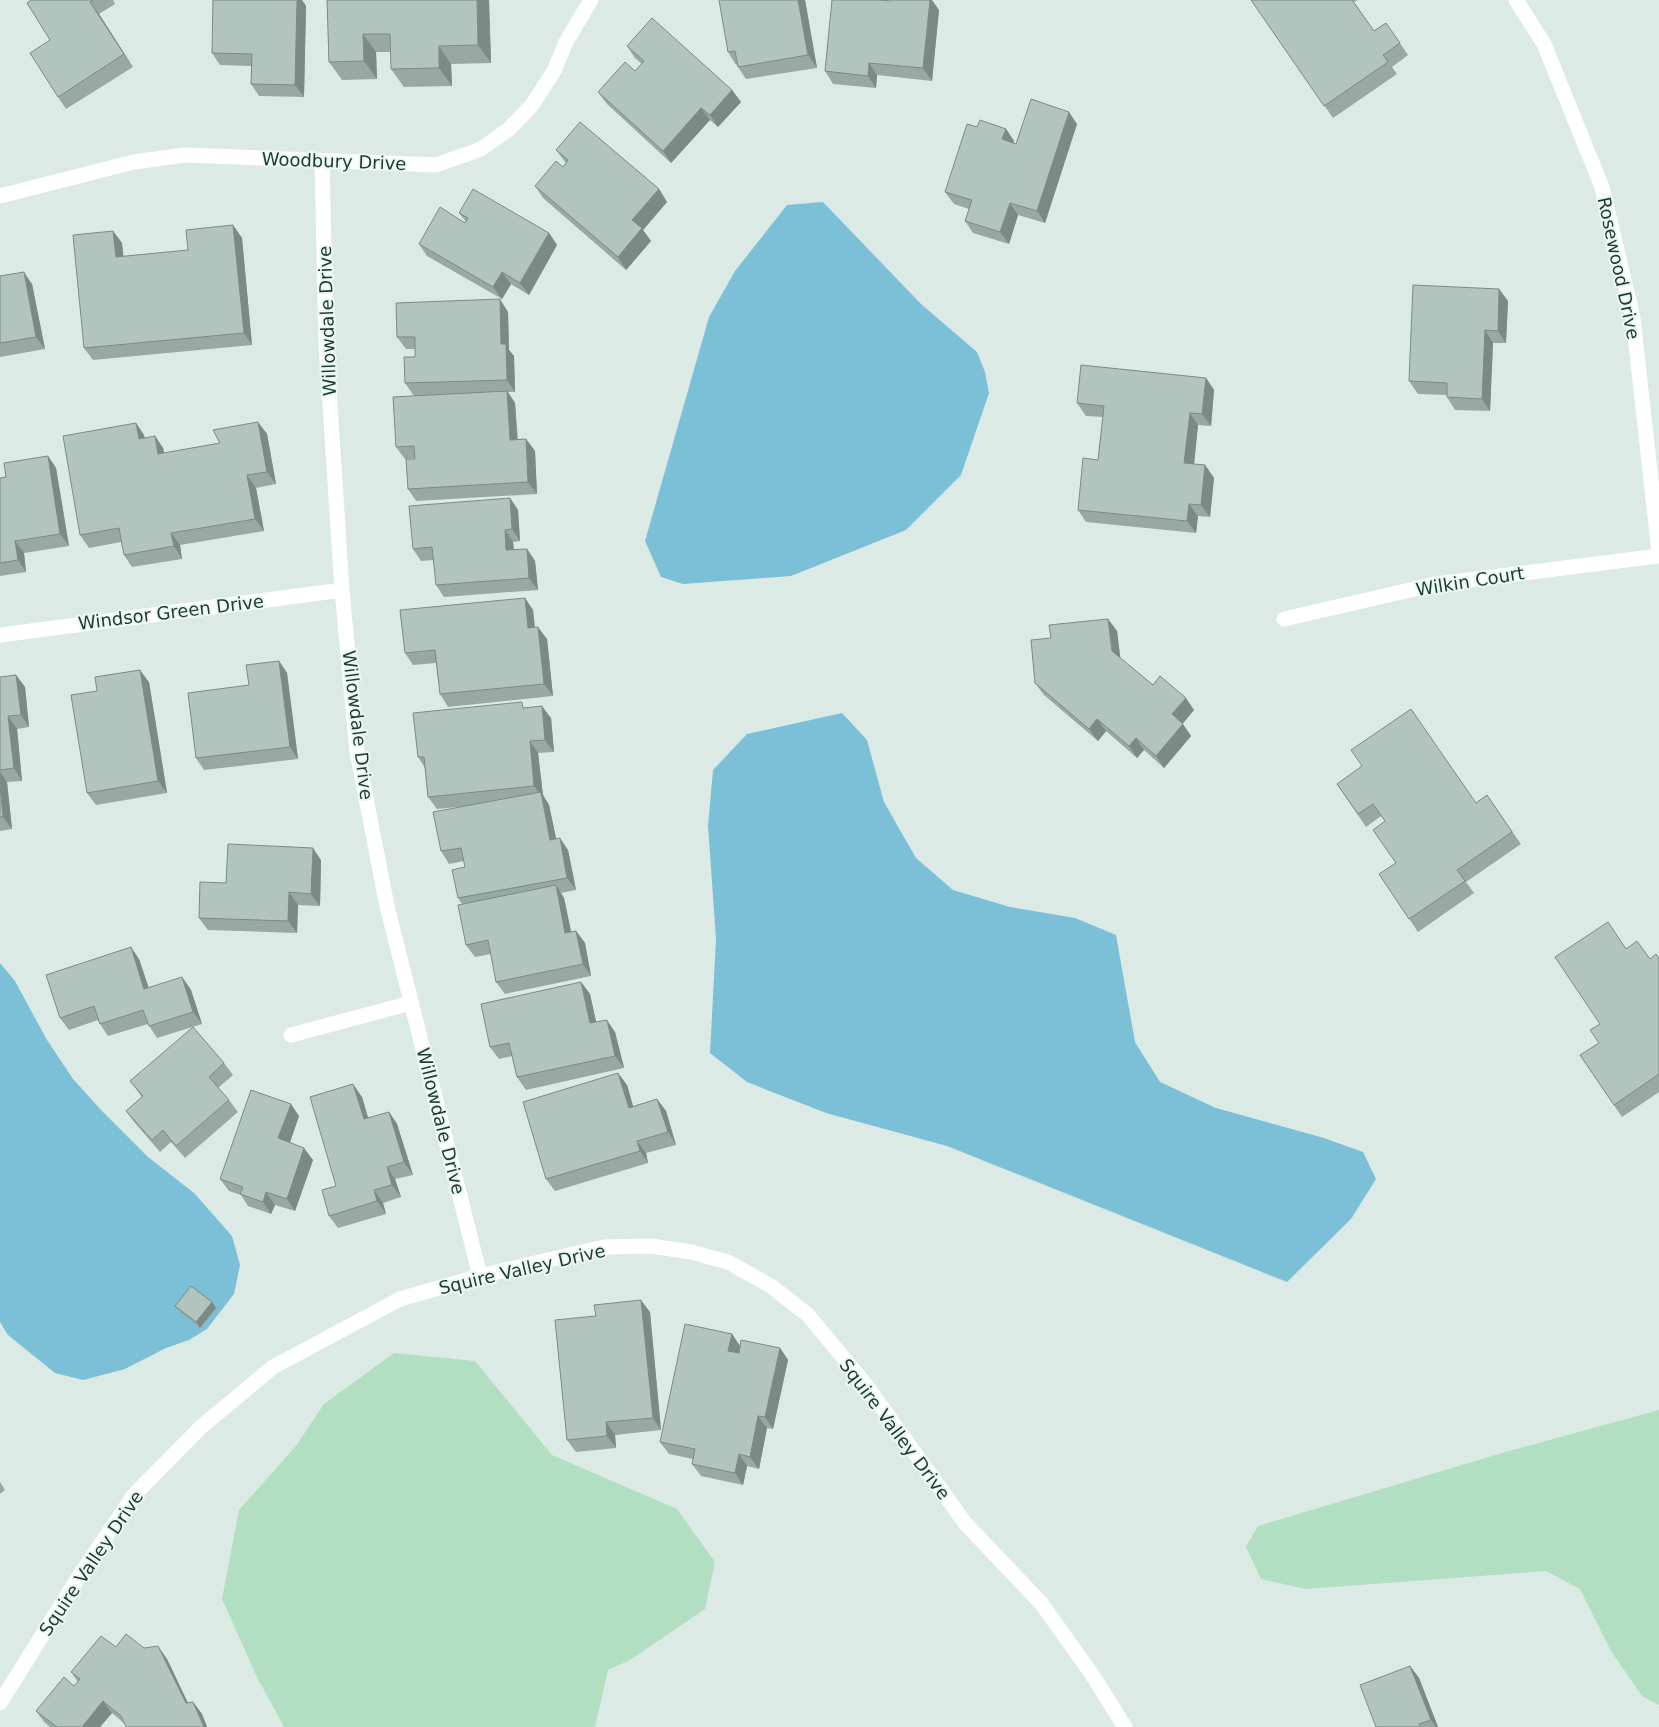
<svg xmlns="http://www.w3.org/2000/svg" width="1659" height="1727" font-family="'DejaVu Sans',sans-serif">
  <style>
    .green { fill: #b2dec2 }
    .water { fill: #7cc0d7 }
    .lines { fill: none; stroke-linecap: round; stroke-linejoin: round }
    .street { stroke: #fff; stroke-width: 15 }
    .wall { fill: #98a9a3 }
    .shaded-wall { fill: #7c8a85 }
    .building { fill: #b1c5be; stroke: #7c8a85 }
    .labels { text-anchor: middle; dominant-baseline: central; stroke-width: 4; stroke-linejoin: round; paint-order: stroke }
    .street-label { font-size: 18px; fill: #1c3b35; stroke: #ecf7f3 }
  </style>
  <rect width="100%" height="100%" fill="#dceae5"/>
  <!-- green -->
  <path class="green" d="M 394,1353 L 475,1361 L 552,1455 L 677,1509 L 715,1562 L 705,1609 L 630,1660 L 608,1670 L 595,1727 L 284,1727 L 257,1677 L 222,1599 L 239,1510 L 296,1446 L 324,1404 Z
    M 1659,1410 L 1659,1705 L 1642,1696 L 1611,1651 L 1580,1589 L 1546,1571 L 1306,1589 L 1261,1579 L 1246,1547 L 1258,1526 L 1502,1453 Z"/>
  <!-- water -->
  <path class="water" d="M 823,202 L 921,304 L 977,352 L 985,372 L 989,393 L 961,475 L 906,530 L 791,576 L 683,584 L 661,577 L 645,541 L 709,317 L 735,271 L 787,205 Z
    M 842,713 L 867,740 L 884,802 L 916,858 L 953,890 L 1010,907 L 1075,918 L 1116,935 L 1135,1042 L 1160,1082 L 1216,1108 L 1324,1138 L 1363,1152 L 1376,1179 L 1351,1219 L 1287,1282 L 947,1146 L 826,1113 L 747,1082 L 710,1053 L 716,939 L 708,826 L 713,770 L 747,734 Z
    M 0,963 L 15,981 L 47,1040 L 73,1079 L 103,1112 L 148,1157 L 194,1193 L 232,1236 L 240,1265 L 234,1294 L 207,1329 L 189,1340 L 166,1348 L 125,1369 L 83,1380 L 55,1373 L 8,1335 L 0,1322 Z"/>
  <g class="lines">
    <!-- street -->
    <path class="street" d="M 1516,0 L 1544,44 L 1602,187 L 1633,318 L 1659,553
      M 322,161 L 326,343 L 342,590 L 357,752 L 387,906 L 480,1276
      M 0,196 L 134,162 L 185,155 L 436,165 L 481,149 L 509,129 L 532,105 L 554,71 L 566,42 L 591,0
      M 1284,619 L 1436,584 L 1659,556
      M 0,635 L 342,590
      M 291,1035 L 411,1003
      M 0,1703 L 78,1578 L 134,1495 L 202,1426 L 273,1367 L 400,1299 L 480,1276 L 604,1247 L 651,1246 L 691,1252 L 728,1262 L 771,1286 L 808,1315 L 866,1385 L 965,1523 L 1041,1603 L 1091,1673 L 1125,1727"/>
  </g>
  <!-- wall -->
  <path class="wall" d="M 31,0 L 113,0 L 115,4 L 99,14 L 133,67 L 66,109 L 58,97 L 50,40 Z
    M 213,0 L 302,0 L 306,6 L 304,97 L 259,96 L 251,84 L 251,66 L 220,65 L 212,53 Z
    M 327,0 L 489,0 L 491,63 L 451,64 L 452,86 L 404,87 L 391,69 L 391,52 L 376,52 L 377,79 L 342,80 L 329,62 Z
    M 805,0 L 817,68 L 746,79 L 738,67 L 737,64 L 736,65 L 728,52 Z
    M 832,0 L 888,0 L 887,1 L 939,10 L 932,81 L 877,75 L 876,88 L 833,84 L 825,71 Z
    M 1251,0 L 1358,0 L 1354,2 L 1374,31 L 1386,23 L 1408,55 L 1392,67 L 1397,74 L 1333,118 Z
    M 627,46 L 732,90 L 741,102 L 718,127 L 710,120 L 671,163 L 607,104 L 598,92 L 635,71 L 642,64 L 635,58 Z
    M 1077,124 L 1045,223 L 1018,215 L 1009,244 L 973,233 L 965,221 L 969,209 L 954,204 L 945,192 L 977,127 L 1006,129 L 1014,141 L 1014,143 L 1016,144 Z
    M 556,150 L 659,189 L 667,202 L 643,230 L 651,241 L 626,270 L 543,198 L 535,186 L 563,167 L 566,163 Z
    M 459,213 L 549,233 L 557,245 L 529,295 L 511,284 L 502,299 L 427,256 L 419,244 L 465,223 L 466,222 Z
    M 233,225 L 242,238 L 252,345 L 93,360 L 84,348 L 113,231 L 122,243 L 123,257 L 188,250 Z
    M 0,276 L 32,284 L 45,349 L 0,357 Z
    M 1499,289 L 1508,301 L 1506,343 L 1493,343 L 1490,411 L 1455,410 L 1447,397 L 1447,395 L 1418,394 L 1409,381 Z
    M 508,312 L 509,350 L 514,356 L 515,392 L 508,392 L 515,403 L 518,439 L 526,439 L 535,451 L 537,494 L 416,501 L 408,489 L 414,458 L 405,459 L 396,447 L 440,395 L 414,396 L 405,383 L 415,357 L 415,349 L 406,349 L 397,337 Z
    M 1206,378 L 1214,390 L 1211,426 L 1198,425 L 1194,464 L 1205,465 L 1214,478 L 1210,517 L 1198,516 L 1196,533 L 1086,522 L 1078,510 L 1098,460 L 1103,417 L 1086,416 L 1077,403 Z
    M 258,422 L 267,434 L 276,484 L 256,488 L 264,531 L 180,545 L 182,559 L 132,567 L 124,555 L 121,542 L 89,548 L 80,535 L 136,423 L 144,435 L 145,438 L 155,436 L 163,448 L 164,453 L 220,443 Z
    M 48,456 L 56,468 L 69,546 L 24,553 L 26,572 L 0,576 L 0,478 L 6,477 Z
    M 510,498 L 518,510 L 520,541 L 513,542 L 514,550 L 527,549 L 535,561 L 538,590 L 444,597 L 436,585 L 434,560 L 421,561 L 413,549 Z
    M 525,598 L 533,610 L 535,627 L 547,639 L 553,696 L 448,707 L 440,694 L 436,663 L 413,665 L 405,653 Z
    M 1108,619 L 1117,631 L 1120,658 L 1153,685 L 1194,710 L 1182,724 L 1191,736 L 1164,768 L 1144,750 L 1137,758 L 1106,731 L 1098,741 L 1044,695 L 1035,683 L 1051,638 Z
    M 279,661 L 287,673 L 298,759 L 204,770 L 196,758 Z
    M 16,675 L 25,687 L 29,727 L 17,729 L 22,781 L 7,782 L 12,829 L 0,831 L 0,677 Z
    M 149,682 L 167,793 L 96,805 L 87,793 L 97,691 Z
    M 527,708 L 551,718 L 554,752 L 538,753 L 543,795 L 549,805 L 556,839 L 568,850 L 576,890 L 561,893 L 564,898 L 571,932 L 576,931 L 585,943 L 591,976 L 505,994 L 496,982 L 491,954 L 475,957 L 466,945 L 462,904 L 458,898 L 465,867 L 464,861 L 449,864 L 441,851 L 467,806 L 437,809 L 428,797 L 425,768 L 418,757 Z
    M 1337,784 L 1476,803 L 1487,795 L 1521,844 L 1466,882 L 1474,893 L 1418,932 L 1379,874 L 1396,863 L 1385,821 L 1381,816 L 1366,827 Z
    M 321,860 L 320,906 L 298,905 L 297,933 L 208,930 L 199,918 L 226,883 Z
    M 1626,949 L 1650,959 L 1659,959 L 1659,1092 L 1622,1117 L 1580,1055 L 1599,1043 L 1600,1024 Z
    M 139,959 L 149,988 L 182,977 L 191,990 L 202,1024 L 157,1038 L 148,1024 L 108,1036 L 100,1024 L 98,1020 L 69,1030 L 60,1018 Z
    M 581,982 L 590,994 L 596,1022 L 615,1032 L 624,1068 L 526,1090 L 517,1077 L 512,1056 L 499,1059 L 490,1047 Z
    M 224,1063 L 233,1075 L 218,1088 L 229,1100 L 238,1112 L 185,1158 L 171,1142 L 160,1152 L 135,1123 L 126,1111 L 142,1097 L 130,1081 Z
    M 618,1073 L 627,1085 L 633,1106 L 657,1099 L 666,1111 L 676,1145 L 646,1153 L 648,1163 L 555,1191 L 546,1179 Z
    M 362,1097 L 368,1118 L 389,1112 L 397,1124 L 413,1175 L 395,1179 L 401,1197 L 383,1203 L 386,1214 L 338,1228 L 329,1216 L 336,1186 Z
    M 299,1116 L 290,1142 L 313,1160 L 295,1211 L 275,1205 L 271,1214 L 248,1206 L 241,1195 L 229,1191 L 220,1179 Z
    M 212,1302 L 216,1308 L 200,1328 L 180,1312 L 175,1306 Z
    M 650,1312 L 661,1430 L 615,1435 L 616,1448 L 576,1452 L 567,1440 Z
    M 732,1334 L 740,1346 L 780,1348 L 788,1360 L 773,1429 L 767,1428 L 759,1469 L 747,1466 L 743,1485 L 701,1476 L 692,1464 L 693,1459 L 669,1454 L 660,1442 Z
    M 0,1482 L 5,1490 L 0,1494 Z
    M 116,1647 L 144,1648 L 167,1659 L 188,1703 L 193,1702 L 202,1714 L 207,1727 L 126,1727 L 125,1724 L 112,1713 L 100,1727 L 50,1727 L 45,1723 L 36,1711 L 74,1686 L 78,1682 L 71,1672 Z
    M 1410,1666 L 1419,1678 L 1438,1727 L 1376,1727 Z"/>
  <!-- shaded-wall -->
  <path class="shaded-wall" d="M 297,0 L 302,0 L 306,6 L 304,97 L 295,85 Z
    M 477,0 L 489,0 L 491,63 L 478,45 Z
    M 798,0 L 805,0 L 817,68 L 808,55 Z
    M 930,0 L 932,0 L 939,10 L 932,81 L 923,68 Z
    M 90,2 L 99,14 L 133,67 L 124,54 Z
    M 363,34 L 376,52 L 377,79 L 364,61 Z
    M 439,46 L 451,64 L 452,86 L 439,68 Z
    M 869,63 L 877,75 L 876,88 L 868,76 Z
    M 732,90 L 741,102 L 718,127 L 710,115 Z
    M 701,108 L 710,120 L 671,163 L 663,151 Z
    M 1069,112 L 1077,124 L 1045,223 L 1037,211 Z
    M 1006,129 L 1014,141 L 1011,151 L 1002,139 Z
    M 659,189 L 667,202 L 643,230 L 651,241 L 626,270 L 618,257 L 632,220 Z
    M 1010,203 L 1018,215 L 1009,244 L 1000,232 Z
    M 233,225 L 242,238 L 252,345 L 244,333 Z
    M 113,231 L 122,243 L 125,270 L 116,257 Z
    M 549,233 L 557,245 L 529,295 L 520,283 Z
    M 24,272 L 32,284 L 45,349 L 36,337 Z
    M 502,272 L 511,284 L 502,299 L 493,287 Z
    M 1499,289 L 1508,301 L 1506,343 L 1498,331 Z
    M 500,299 L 508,312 L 509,350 L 514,356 L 515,392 L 507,380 L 501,344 Z
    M 1485,330 L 1493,343 L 1490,411 L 1482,399 Z
    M 1206,378 L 1214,390 L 1211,426 L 1202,414 Z
    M 507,391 L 515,403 L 518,452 L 510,440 Z
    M 1190,413 L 1198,425 L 1193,475 L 1184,463 Z
    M 258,422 L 267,434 L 276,484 L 267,472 Z
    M 136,423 L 144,435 L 147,451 L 139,439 Z
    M 155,436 L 163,448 L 167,466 L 158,454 Z
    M 526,439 L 535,451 L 537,494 L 528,482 Z
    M 48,456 L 56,468 L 69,546 L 60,534 Z
    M 1205,465 L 1214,478 L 1210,517 L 1201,505 Z
    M 247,475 L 256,488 L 264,531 L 255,519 Z
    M 510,498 L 518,510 L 520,541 L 512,529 Z
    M 1189,504 L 1198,516 L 1196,533 L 1187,521 Z
    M 505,530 L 513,542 L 515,562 L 506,550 Z
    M 171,533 L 180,545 L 182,559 L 174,546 Z
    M 15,541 L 24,553 L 26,572 L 18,560 Z
    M 527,549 L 535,561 L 538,590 L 529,578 Z
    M 525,598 L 533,610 L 536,641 L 528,628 Z
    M 1108,619 L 1117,631 L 1121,663 L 1112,651 Z
    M 538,627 L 547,639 L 553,696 L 544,684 Z
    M 279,661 L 287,673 L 298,759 L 290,747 Z
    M 140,670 L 149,682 L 167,793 L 158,781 Z
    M 16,675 L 25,687 L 29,727 L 21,715 Z
    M 1186,698 L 1194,710 L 1180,727 L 1172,714 Z
    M 542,706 L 551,718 L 554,752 L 545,740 Z
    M 8,716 L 17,729 L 22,781 L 14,768 Z
    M 1097,719 L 1106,731 L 1098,741 L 1089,729 Z
    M 1183,724 L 1191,736 L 1164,768 L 1156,756 Z
    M 1136,738 L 1144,750 L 1137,758 L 1129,746 Z
    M 530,741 L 538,753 L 543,795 L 549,805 L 559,852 L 550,840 L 542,797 L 534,786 Z
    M 0,772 L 7,782 L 12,829 L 3,817 L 0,783 Z
    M 560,838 L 568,850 L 576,890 L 567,878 Z
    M 313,848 L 321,860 L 320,906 L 311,894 Z
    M 556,885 L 564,898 L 574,945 L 565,933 Z
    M 289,892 L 298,905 L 297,933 L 288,921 Z
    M 576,931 L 585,943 L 591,976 L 583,964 Z
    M 131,947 L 139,959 L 153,1002 L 144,989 Z
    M 182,977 L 191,990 L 202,1024 L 193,1012 Z
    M 581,982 L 590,994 L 599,1035 L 590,1023 Z
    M 607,1020 L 615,1032 L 624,1068 L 615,1056 Z
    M 618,1073 L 627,1085 L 637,1120 L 629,1108 Z
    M 353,1084 L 362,1097 L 372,1131 L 364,1119 Z
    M 657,1099 L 666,1111 L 676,1145 L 668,1132 Z
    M 291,1104 L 299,1116 L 287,1151 L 278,1138 Z
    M 389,1112 L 397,1124 L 413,1175 L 404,1162 Z
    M 637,1141 L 646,1153 L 648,1163 L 640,1151 Z
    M 304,1148 L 313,1160 L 295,1211 L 287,1199 Z
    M 387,1167 L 395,1179 L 401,1197 L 392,1185 Z
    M 374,1190 L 383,1203 L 386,1214 L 377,1201 Z
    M 266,1192 L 275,1205 L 271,1214 L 263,1202 Z
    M 641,1300 L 650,1312 L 661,1430 L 653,1418 Z
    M 212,1302 L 216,1308 L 200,1328 L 196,1322 Z
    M 732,1334 L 740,1346 L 737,1363 L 728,1351 Z
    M 780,1348 L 788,1360 L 773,1429 L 765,1417 Z
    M 758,1416 L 767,1428 L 759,1469 L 750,1457 Z
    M 606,1422 L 615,1435 L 616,1448 L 607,1436 Z
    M 739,1454 L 747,1466 L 743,1485 L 735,1473 Z
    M 158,1646 L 167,1659 L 194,1716 L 186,1703 Z
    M 1410,1666 L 1419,1678 L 1438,1727 L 1436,1727 L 1431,1720 Z
    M 103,1701 L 112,1713 L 100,1727 L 82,1727 Z
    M 193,1702 L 202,1714 L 207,1727 L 204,1727 Z"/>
  <!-- building -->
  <path class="building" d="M 31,0 L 93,0 L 90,2 L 124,54 L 58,97 L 30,53 L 50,40 L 27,3 Z
    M 213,0 L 297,0 L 295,85 L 251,84 L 252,54 L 212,53 Z
    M 327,0 L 477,0 L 478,45 L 439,46 L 439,68 L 391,69 L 390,34 L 363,34 L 364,61 L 329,62 Z
    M 719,0 L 798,0 L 808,55 L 738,67 L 735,51 L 728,52 Z
    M 832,0 L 878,0 L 891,1 L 891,0 L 930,0 L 923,68 L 869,63 L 868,76 L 825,71 Z
    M 1251,0 L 1352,0 L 1374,31 L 1386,23 L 1400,43 L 1383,55 L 1388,62 L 1324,106 Z
    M 652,18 L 732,90 L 710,115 L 701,108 L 663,151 L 598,92 L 625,62 L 635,71 L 644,61 L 627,46 Z
    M 1031,99 L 1069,112 L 1037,211 L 1010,203 L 1000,232 L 965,221 L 972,200 L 945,192 L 967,124 L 977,127 L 980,120 L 1006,129 L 1002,139 L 1016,144 Z
    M 580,122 L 659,189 L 632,220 L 642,228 L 618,257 L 535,186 L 556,161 L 563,167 L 568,160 L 556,150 Z
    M 473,189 L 549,233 L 520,283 L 502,272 L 493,287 L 419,244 L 440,207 L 465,223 L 468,218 L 459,213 Z
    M 233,225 L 244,333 L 84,348 L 73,235 L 113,231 L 116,257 L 188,250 L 186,230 Z
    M 24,272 L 36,337 L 0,343 L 0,276 Z
    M 1413,285 L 1499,289 L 1498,331 L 1485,330 L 1482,399 L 1447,397 L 1447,383 L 1409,381 Z
    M 500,299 L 501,344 L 506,344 L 507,380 L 405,383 L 404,357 L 415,357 L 415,337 L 397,337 L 396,303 Z
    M 1081,365 L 1206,378 L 1202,414 L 1190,413 L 1184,463 L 1205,465 L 1201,505 L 1189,504 L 1187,521 L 1078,510 L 1083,458 L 1098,460 L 1104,406 L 1077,403 Z
    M 507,391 L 510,440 L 526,439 L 528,482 L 408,489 L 406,459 L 415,459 L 414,446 L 396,447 L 393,397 Z
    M 258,422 L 267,472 L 247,475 L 255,519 L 171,533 L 174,546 L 124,555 L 119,528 L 80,535 L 63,436 L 136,423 L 139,439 L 155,436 L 158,454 L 220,443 L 213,430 Z
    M 48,456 L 60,534 L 15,541 L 18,560 L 0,563 L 0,478 L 6,477 L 4,463 Z
    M 510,498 L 512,529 L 505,530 L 506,550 L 527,549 L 529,578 L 436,585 L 432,547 L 413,549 L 409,506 Z
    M 525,598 L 528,628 L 538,627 L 544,684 L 440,694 L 435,650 L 405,653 L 400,610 Z
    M 1108,619 L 1112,651 L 1153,685 L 1160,676 L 1186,698 L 1172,714 L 1183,724 L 1156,756 L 1136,738 L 1129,746 L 1097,719 L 1089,729 L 1035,683 L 1031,640 L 1051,638 L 1049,625 Z
    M 279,661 L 290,747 L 196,758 L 188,693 L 249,685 L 246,665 Z
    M 140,670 L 158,781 L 87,793 L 71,695 L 97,691 L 95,677 Z
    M 16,675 L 21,715 L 8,716 L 14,768 L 0,770 L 0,677 Z
    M 522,702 L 523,708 L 542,706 L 545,740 L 530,741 L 534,786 L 428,797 L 424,757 L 418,757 L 413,713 Z
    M 1411,709 L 1476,803 L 1487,795 L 1512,832 L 1457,870 L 1465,881 L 1409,919 L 1379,874 L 1396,863 L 1373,830 L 1385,821 L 1373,804 L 1358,814 L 1337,784 L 1362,766 L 1351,750 Z
    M 0,783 L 3,817 L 0,817 Z
    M 541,792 L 550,840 L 560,838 L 567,878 L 458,898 L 452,870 L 465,867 L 461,848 L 441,851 L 433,812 Z
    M 228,844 L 313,848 L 311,894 L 289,892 L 288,921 L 199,918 L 200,882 L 226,883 Z
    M 556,885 L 565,933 L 576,931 L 583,964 L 496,982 L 488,940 L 466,945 L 458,905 Z
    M 1608,922 L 1626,949 L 1637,941 L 1650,959 L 1656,954 L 1659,959 L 1659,1074 L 1614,1105 L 1580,1055 L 1599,1043 L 1590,1030 L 1600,1024 L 1555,957 Z
    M 131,947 L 144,989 L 182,977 L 193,1012 L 149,1026 L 143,1010 L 100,1024 L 94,1006 L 60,1018 L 46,975 Z
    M 581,982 L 590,1023 L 607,1020 L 615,1056 L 517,1077 L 509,1043 L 490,1047 L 481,1004 Z
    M 193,1027 L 224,1063 L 209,1077 L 229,1100 L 176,1146 L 163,1130 L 152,1140 L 126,1111 L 143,1096 L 130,1081 Z
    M 618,1073 L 629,1108 L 657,1099 L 668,1132 L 637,1141 L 640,1151 L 546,1179 L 523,1102 Z
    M 353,1084 L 364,1119 L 389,1112 L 404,1162 L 387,1167 L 392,1185 L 374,1190 L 377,1201 L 329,1216 L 322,1190 L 336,1186 L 310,1097 Z
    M 251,1090 L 291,1104 L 278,1138 L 304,1148 L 287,1199 L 266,1192 L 263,1202 L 240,1194 L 243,1187 L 220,1179 Z
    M 191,1286 L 212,1302 L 196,1322 L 175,1306 Z
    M 641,1300 L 653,1418 L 606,1422 L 607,1436 L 567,1440 L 555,1320 L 596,1316 L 594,1305 Z
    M 685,1324 L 732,1334 L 728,1351 L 739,1353 L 741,1340 L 780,1348 L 765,1417 L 758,1416 L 750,1457 L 739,1454 L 735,1473 L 692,1464 L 695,1449 L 660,1442 Z
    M 126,1634 L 144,1648 L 158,1646 L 186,1703 L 193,1702 L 204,1727 L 126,1727 L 121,1716 L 103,1701 L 82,1727 L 57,1727 L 36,1711 L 64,1677 L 74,1686 L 80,1679 L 71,1672 L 101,1636 L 116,1647 Z
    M 1410,1666 L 1431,1720 L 1419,1724 L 1420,1727 L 1376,1727 L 1360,1685 Z"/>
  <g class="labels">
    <!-- street labels -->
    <g class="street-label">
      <text transform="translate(334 161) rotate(2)">Woodbury Drive</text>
      <text transform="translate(1619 268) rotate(78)">Rosewood Drive</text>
      <text transform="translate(327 321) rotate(-92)">Willowdale Drive</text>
      <text transform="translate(1470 581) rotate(-9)">Wilkin Court</text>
      <text transform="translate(171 612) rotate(-7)">Windsor Green Drive</text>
      <text transform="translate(358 725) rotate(83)">Willowdale Drive</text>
      <text transform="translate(441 1121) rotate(76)">Willowdale Drive</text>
      <text transform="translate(522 1269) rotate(-13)">Squire Valley Drive</text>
      <text transform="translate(895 1429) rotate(53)">Squire Valley Drive</text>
      <text transform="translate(91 1563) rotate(-56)">Squire Valley Drive</text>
    </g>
  </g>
</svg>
